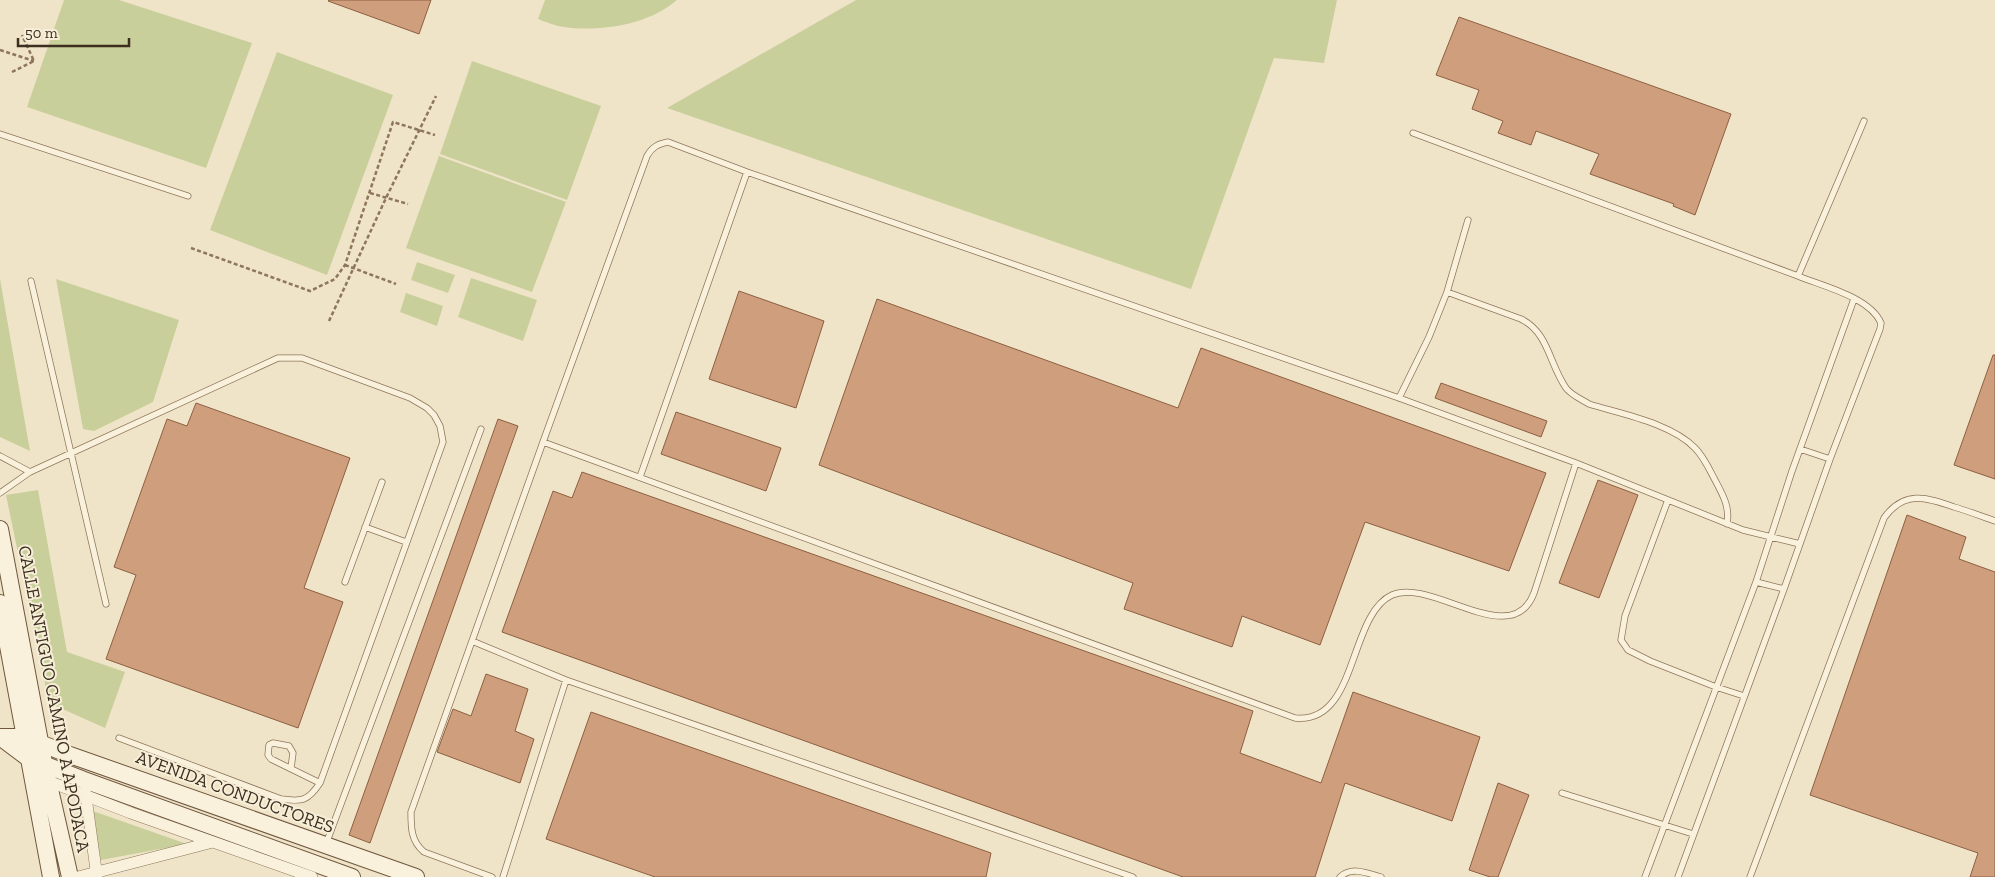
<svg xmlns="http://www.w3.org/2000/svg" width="1995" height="877" font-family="'Zilla Slab',serif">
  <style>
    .green { fill: #c9cf9b }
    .building { fill: #cf9f7d; stroke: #8d5f41 }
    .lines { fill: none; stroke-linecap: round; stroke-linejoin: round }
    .lane-casing { stroke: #8d765c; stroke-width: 7 }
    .street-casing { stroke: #8d765c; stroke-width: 12 }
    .secondary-casing { stroke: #6f573f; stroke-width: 18 }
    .path { stroke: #8d765c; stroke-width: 2.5; stroke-dasharray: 4 2.5; stroke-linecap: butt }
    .lane { stroke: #faf1dc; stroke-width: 5.5 }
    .street { stroke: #faf1dc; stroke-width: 11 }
    .secondary { stroke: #faf1dc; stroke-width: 16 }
    .labels { text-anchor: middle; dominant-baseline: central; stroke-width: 4; stroke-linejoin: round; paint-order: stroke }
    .street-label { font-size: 18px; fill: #3d2e20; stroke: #f7eed8 }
  </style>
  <rect width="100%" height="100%" fill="#f0e4c8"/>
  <!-- green -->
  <path class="green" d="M 64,0 L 119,0 L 252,43 L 206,168 L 27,107 Z
    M 545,0 L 677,0 C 648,25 601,32 564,27 C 555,26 546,22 538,19 Z
    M 856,0 L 1337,0 L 1324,63 L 1274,58 L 1191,289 L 667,108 Z
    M 277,52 L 393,95 L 327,275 L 210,230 Z
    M 472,61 L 601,106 L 567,200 L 440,154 Z
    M 439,156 L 566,202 L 532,292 L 406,248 Z
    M 417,262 L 455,275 L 448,293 L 411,280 Z
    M 471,278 L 537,300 L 523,341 L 458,317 Z
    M 0,279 L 30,451 L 0,437 Z
    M 56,279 L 179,320 L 153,402 L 94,431 L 83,429 Z
    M 406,293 L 443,306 L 437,326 L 400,312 Z
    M 38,490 L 67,652 L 125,672 L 105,728 L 49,703 L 6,495 Z
    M 90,810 L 187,844 L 101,860 Z"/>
  <!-- building -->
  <path class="building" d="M 329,0 L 431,0 L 419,34 L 328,1 Z
    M 1459,17 L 1731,114 L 1695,215 L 1673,206 L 1674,204 L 1590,174 L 1599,154 L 1536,131 L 1531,145 L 1498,133 L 1503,121 L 1472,109 L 1479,90 L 1436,75 Z
    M 739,291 L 824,321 L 796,408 L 709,379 Z
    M 877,299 L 1178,408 L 1201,348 L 1546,473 L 1509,571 L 1365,522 L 1320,645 L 1242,616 L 1232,647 L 1124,609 L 1133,583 L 819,465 Z
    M 1993,355 L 1995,355 L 1995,479 L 1954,465 Z
    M 1441,383 L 1547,421 L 1541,437 L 1435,398 Z
    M 196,403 L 350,458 L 304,588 L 343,602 L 298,728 L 106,659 L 136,575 L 114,567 L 167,419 L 187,426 Z
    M 676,412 L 781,448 L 766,491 L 661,454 Z
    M 498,419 L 518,426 L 370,843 L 349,835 Z
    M 582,472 L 1253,711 L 1240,753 L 1321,783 L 1353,692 L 1480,737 L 1452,821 L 1345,783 L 1315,877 L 1183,877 L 502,632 L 553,491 L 572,498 Z
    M 1598,480 L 1638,495 L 1599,598 L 1559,583 Z
    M 1907,515 L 1966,537 L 1959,559 L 1995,572 L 1995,877 L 1970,877 L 1978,853 L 1810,795 Z
    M 486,674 L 528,689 L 515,731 L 534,739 L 520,783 L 437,752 L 453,709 L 471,716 Z
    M 591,712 L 991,853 L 986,877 L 655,877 L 546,839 Z
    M 1498,783 L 1529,795 L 1498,877 L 1490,877 L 1469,870 Z"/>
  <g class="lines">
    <defs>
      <path id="lane" d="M 1413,133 L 1798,276 C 1822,286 1870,297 1881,323 L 1880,329 L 1830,459 L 1784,589 L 1678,877
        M 0,134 L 188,196
        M 1798,276 L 1864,121
        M 31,281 L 106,604
        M 1447,292 L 1468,220
        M 1399,398 L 1429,337 L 1447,292 L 1521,319 C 1549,333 1549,364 1566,388 C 1571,395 1581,399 1589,404 C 1621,414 1671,423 1695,448 C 1704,457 1709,469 1715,480 C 1723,495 1730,507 1727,524
        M 543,442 L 1295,718 C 1358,725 1348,615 1392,595 C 1431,577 1512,652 1534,593 L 1576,463
        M 1800,449 L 1830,459
        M 0,456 L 30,472 L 0,493
        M 30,472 L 278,358 L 302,358 L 410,398 L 427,408 L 434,415 L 440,426 L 443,442 L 320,783 C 308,801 302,802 281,799 L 119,738
        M 640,477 L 747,172
        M 1668,500 L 1625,616 L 1621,640 L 1628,650 L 1650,661 L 1716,687 L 1744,696
        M 365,527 L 406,542
        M 345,582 L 382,482
        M 1756,582 L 1784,589
        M 472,641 L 566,680
        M 291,768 L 293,753 L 289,746 L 273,743 L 269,745 L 268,755 L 271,759 L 320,783
        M 1562,793 L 1693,834
        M 326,844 L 481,429
        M 492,877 L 424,852 C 411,841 411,828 411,812 L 543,442 L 647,156 C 652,147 658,144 668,142 L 747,172 L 1399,398 L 1576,463 L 1743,530 L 1800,544
        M 503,877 L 566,680 L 1133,877
        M 1340,877 C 1352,866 1367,873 1381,877
        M 1645,877 L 1756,582 L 1792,471 L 1854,299
        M 1750,877 L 1884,518 C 1904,490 1926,497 1954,507 C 1968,511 1981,516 1995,521"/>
      <path id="street" d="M 48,781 L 131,813 L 312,877
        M 85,790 L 97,877
        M 78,877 L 213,842"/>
      <path id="secondary" d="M 0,529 L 44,763 L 70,877
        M 0,603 L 51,877
        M 0,737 L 25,737 L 70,755 L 416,877
        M 0,737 L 28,758 L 84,780 L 352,877"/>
    </defs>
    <!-- lane casing -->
    <use href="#lane" class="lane-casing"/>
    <!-- street casing -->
    <use href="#street" class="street-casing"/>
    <!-- secondary casing -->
    <use href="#secondary" class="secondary-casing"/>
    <!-- path -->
    <path class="path" d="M 0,50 L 34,61
      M 12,72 L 34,61 L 22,35
      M 370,193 L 408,204
      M 191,248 L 310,291 L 335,279 L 345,265 L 393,122 L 435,135
      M 345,265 L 396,284
      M 329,321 L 386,198 L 436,96"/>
    <!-- lane -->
    <use href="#lane" class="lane"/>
    <!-- street -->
    <use href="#street" class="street"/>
    <!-- secondary -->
    <use href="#secondary" class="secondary"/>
  </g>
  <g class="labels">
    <!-- street labels -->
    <g class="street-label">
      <text transform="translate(54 699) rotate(79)">CALLE ANTIGUO CAMINO A APODACA</text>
      <text transform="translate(235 792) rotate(20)">AVENIDA CONDUCTORES</text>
    </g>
  </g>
  <!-- scale -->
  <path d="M18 38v8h111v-8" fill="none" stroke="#3d2e20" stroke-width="2.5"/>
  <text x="25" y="38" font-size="15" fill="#3d2e20" stroke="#f7eed8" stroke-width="4" paint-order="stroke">50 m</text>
</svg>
